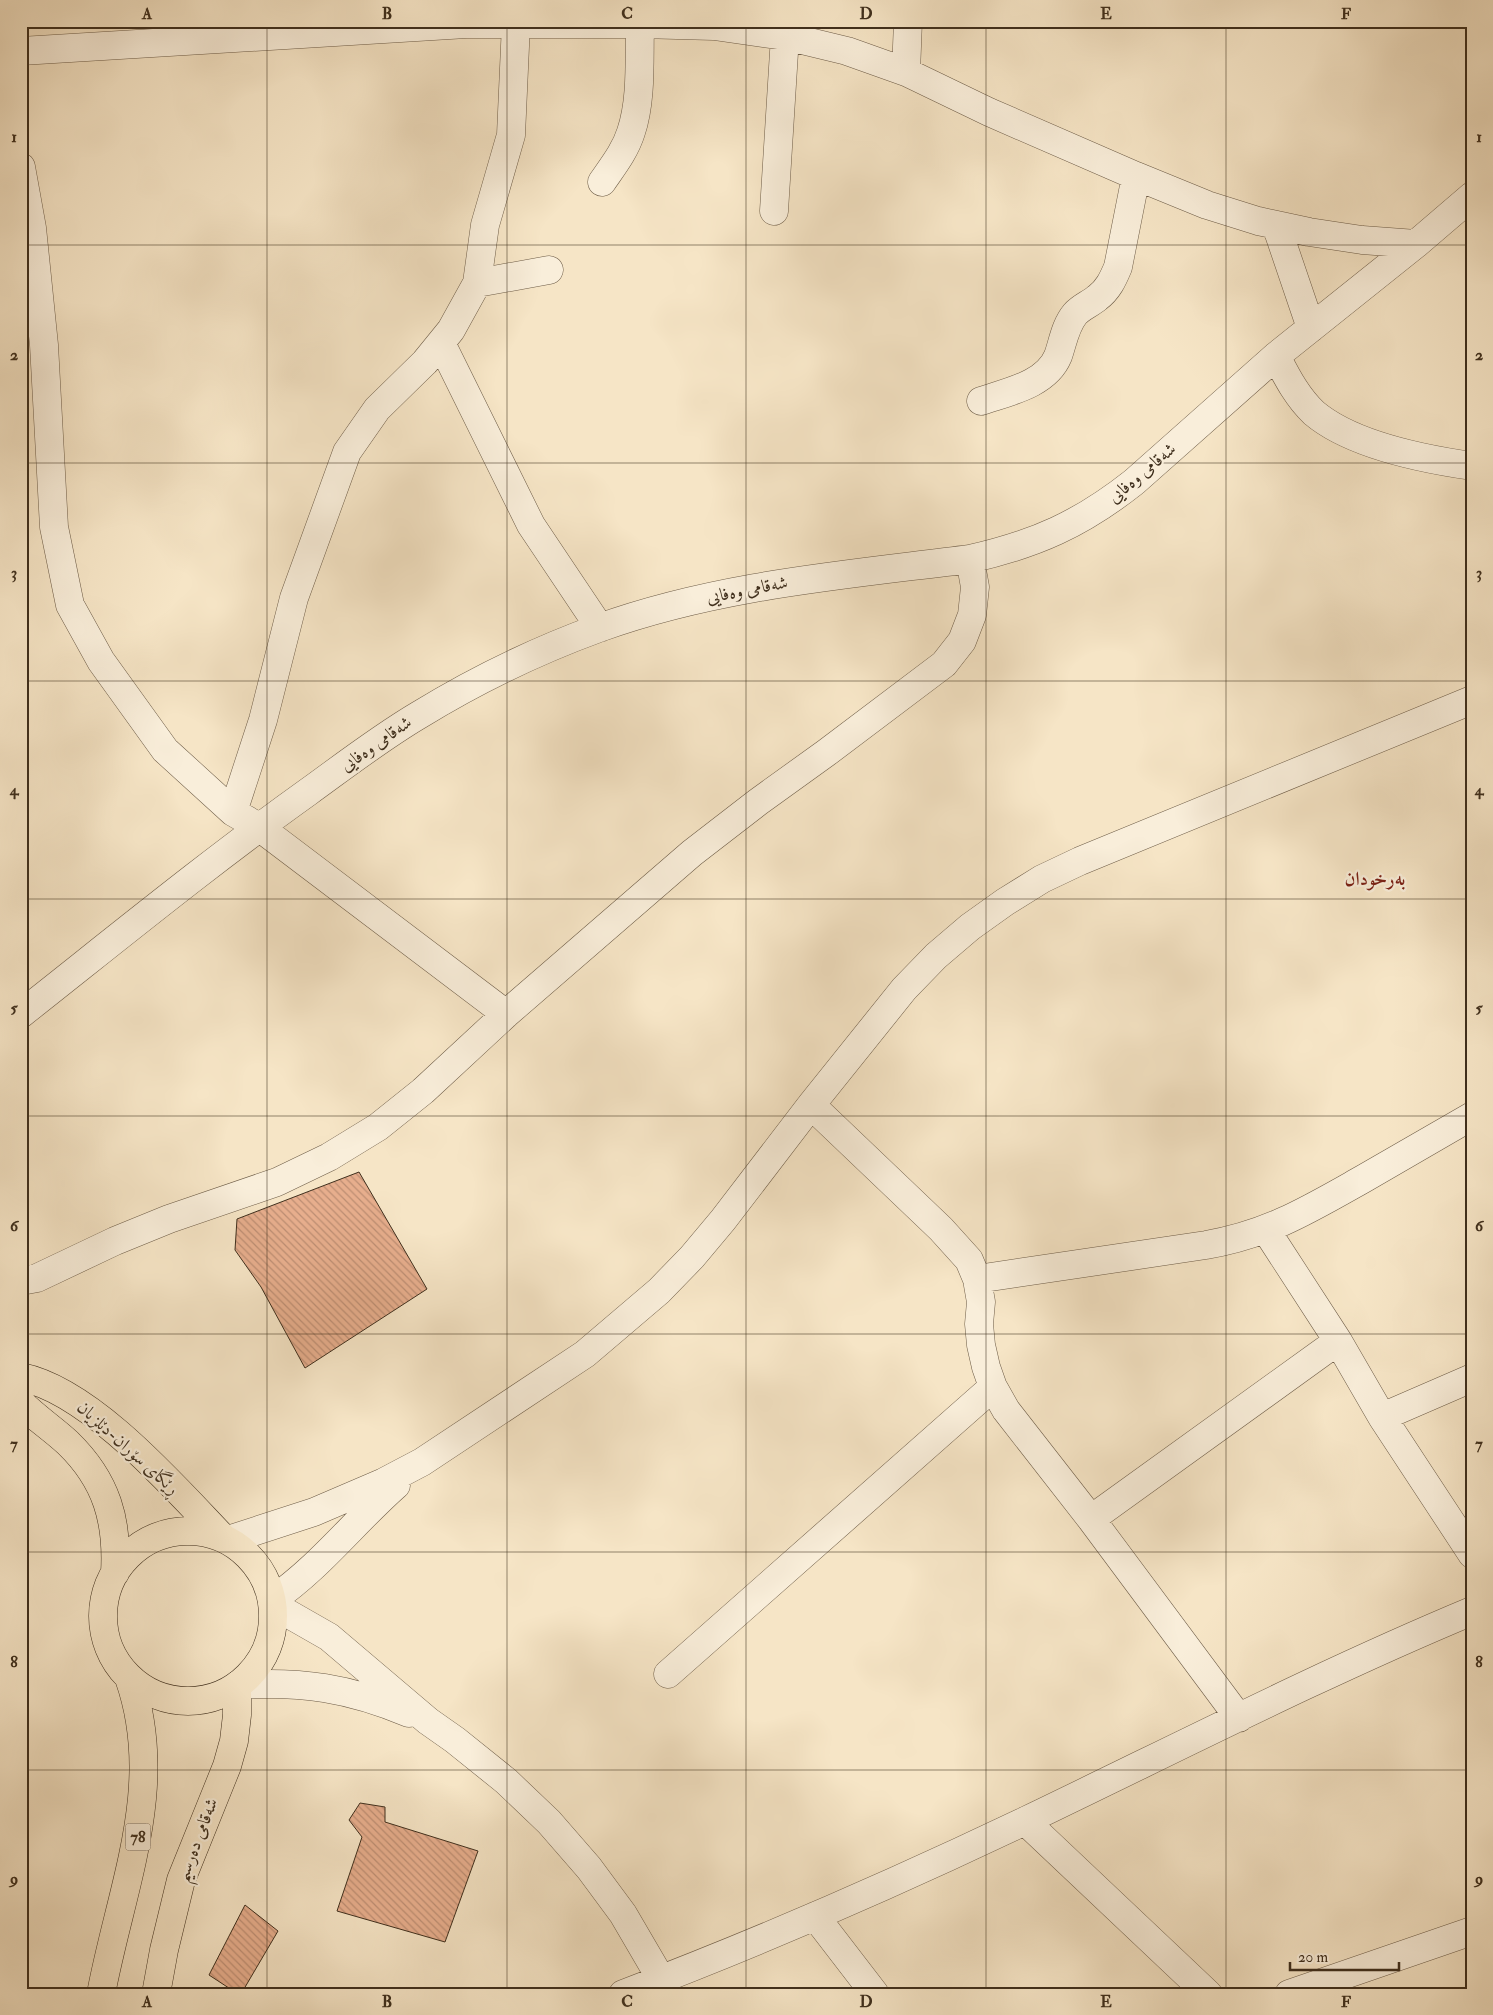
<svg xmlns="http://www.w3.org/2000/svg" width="1493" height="2015" font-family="'IM FELL Double Pica',Amiri,serif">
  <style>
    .building { fill: url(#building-back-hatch); stroke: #3f2f1d }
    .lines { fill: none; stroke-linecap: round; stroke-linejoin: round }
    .minor-casing { stroke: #6d5c47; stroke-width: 29 }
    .major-casing { stroke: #3f2f1d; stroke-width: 29 }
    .minor { stroke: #f9eeda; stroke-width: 28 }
    .major { stroke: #f6e5c6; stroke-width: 28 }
    .grid { fill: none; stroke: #3f2f1d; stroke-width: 1; stroke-opacity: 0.55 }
    .labels { text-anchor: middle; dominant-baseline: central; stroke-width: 4.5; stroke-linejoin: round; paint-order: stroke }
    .shield { fill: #f9eeda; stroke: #776856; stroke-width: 1 }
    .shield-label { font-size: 16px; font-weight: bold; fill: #3f2f1d }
    .street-label { font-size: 18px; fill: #3f2f1d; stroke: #f9eeda }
    .neighbourhood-label { font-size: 19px; font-weight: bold; fill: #7a1f14; stroke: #f9eeda }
    .neatline { fill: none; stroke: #3f2f1d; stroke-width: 2 }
    .grid-label { font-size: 16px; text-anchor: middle; font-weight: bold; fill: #3f2f1d }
  </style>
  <defs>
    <pattern id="building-back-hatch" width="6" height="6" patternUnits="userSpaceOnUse" patternTransform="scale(1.25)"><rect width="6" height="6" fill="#e7ae8d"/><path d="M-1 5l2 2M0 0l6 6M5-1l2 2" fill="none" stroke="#bd8e73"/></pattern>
  </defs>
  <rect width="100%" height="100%" fill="#f6e5c6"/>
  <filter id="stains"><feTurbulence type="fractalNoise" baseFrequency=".004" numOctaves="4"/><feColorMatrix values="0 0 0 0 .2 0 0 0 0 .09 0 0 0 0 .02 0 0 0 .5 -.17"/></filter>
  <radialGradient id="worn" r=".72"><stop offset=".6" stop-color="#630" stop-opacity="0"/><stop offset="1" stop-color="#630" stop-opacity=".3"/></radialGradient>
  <!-- building -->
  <path class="building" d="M 359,1172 L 427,1289 L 305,1368 L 261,1287 L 235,1250 L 237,1219 Z
    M 360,1803 L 385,1807 L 385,1822 L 478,1851 L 445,1942 L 337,1911 L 362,1837 L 349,1820 Z
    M 245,1905 L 278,1931 L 241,1994 L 238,1994 L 209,1975 Z"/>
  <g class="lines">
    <defs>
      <path id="minor" d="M 21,51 L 466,24 L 640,24 L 714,26 L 785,36 L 847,51 L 906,72 L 989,112 L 1136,176 L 1207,205 L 1258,221 L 1309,232 L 1362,240 L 1416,244
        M 906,72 L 908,21
        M 21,167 L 32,228 L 44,345 L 54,527 L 70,605 L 101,661 L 165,750 L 233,812 L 259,827 L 506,1014
        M 602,182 C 613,166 625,151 631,132 C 642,99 639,59 640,24
        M 774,211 L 785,36
        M 1276,225 L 1311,328
        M 477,283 L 549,270
        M 441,343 L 531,525 L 600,628
        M 1276,356 C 1287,377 1297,397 1314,413 C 1352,445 1423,459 1472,466
        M 981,401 C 1007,392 1046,385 1058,356 C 1063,342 1065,326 1075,314 C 1081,307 1090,304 1097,298 C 1108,290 1113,279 1118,267 L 1136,176
        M 233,812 L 263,720 L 294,598 L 347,452 L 377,409 L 425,362 L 451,330 L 477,283 L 485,225 L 511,135 L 516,24
        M 21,1014 C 116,939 210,862 308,792 C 344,766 380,738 419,715 C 476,680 536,651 599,628 C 718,585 845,575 970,559 C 1036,544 1081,524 1134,482 L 1276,356 L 1416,244 L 1472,196
        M 811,1105 L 941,1229 L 969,1260 L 977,1279 L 981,1302 L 979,1324 L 981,1345 L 986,1367 L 993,1387 L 1006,1410 L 1091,1519 L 1239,1718
        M 1266,1230 L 1338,1341 L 1382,1417 L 1472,1554
        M 977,1279 L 1206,1245 C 1269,1234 1308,1210 1363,1179 C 1399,1158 1435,1137 1472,1116
        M 21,1281 L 37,1278 L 115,1241 L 169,1219 L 277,1182 L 329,1157 L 378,1127 L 423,1091 L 506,1014 L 692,853 L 758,802 L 826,753 L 944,664 L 962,641 L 972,615 L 975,587 L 970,559
        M 1382,1417 L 1472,1378
        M 1091,1519 L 1338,1341
        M 228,1540 L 314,1512 L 384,1482 L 422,1462 L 585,1354 L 659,1291 L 692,1257 L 723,1220 L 811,1105 L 904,989 L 936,956 L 970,927 L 1005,902 L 1042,879 L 1080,861 L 1472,700
        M 272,1600 C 319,1568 354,1522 396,1485
        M 273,1605 L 329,1637 L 428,1721 L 455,1740 L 506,1781 L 549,1822 L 589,1868 L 623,1914 L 661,1979
        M 668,1674 L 993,1387
        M 238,1685 C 302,1681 349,1688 409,1713
        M 1025,1821 L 1208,1994
        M 815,1916 L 875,1994
        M 623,1994 C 760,1942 895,1883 1027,1820 C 1175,1749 1321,1674 1472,1611
        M 1289,1994 L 1472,1931"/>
      <path id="major" d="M 21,1377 C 91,1391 174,1487 223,1538
        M 21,1403 C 36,1418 53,1429 68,1443 C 107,1481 118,1521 115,1573
        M103 1616a85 85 0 1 1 170 0a85 85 0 1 1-170 0Z
        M 101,1994 C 121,1887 167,1786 129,1678
        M 156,1994 L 164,1950 L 181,1880 L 227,1766 L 234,1741 L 237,1715 L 237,1686"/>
    </defs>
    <!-- minor casing -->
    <use href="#minor" class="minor-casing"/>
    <!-- major casing -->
    <use href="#major" class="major-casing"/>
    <!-- minor -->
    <use href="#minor" class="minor"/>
    <!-- major -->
    <use href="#major" class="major"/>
  </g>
  <!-- grid -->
  <path class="grid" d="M 267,21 L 267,1994M 507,21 L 507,1994M 746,21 L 746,1994M 986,21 L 986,1994M 1226,21 L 1226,1994M 21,245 L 1472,245M 21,463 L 1472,463M 21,681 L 1472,681M 21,899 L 1472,899M 21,1116 L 1472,1116M 21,1334 L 1472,1334M 21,1552 L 1472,1552M 21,1770 L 1472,1770"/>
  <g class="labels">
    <!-- shield labels -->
    <rect class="shield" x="125.5" y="1823.5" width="25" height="27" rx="4"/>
    <g class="shield-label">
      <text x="138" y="1837">78</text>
    </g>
    <!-- street labels -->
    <g class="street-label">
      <text transform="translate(1142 473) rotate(-40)">شەقامی وەفایی</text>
      <text transform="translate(747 590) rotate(-11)">شەقامی وەفایی</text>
      <text transform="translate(376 744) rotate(-35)">شەقامی وەفایی</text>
      <text transform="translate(128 1448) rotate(42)">ڕێگای سۆران-دێلزیان</text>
      <text transform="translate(197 1840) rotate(-69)">شەقامی دەرسیم</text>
    </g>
    <!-- neighbourhood labels -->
    <g class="neighbourhood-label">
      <text x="1375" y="879">بەرخودان</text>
    </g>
  </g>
  <!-- margin -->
  <rect width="1493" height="2015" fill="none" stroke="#f6e5c6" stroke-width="55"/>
  <!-- scale -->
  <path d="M1290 1962v8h109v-8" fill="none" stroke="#3f2f1d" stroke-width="2.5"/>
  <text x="1298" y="1962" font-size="15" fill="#3f2f1d" stroke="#f9eeda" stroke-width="4" paint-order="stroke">20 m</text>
  <rect x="28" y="28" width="1438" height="1960" class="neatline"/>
  <g class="grid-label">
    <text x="147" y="19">A</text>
    <text x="387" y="19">B</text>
    <text x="627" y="19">C</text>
    <text x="866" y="19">D</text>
    <text x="1106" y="19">E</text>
    <text x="1346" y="19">F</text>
    <text x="14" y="142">1</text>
    <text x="1479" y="142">1</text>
    <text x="14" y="360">2</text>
    <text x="1479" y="360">2</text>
    <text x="14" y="578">3</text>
    <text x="1479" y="578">3</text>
    <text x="14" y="795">4</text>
    <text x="1479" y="795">4</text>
    <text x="14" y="1013">5</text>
    <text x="1479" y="1013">5</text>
    <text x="14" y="1231">6</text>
    <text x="1479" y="1231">6</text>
    <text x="14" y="1449">7</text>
    <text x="1479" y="1449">7</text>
    <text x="14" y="1667">8</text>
    <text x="1479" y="1667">8</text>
    <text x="14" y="1884">9</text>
    <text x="1479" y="1884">9</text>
    <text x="147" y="2007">A</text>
    <text x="387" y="2007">B</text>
    <text x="627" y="2007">C</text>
    <text x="866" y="2007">D</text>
    <text x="1106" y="2007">E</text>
    <text x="1346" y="2007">F</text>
  </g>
  <rect width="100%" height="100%" filter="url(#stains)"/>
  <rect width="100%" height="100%" fill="url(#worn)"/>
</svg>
